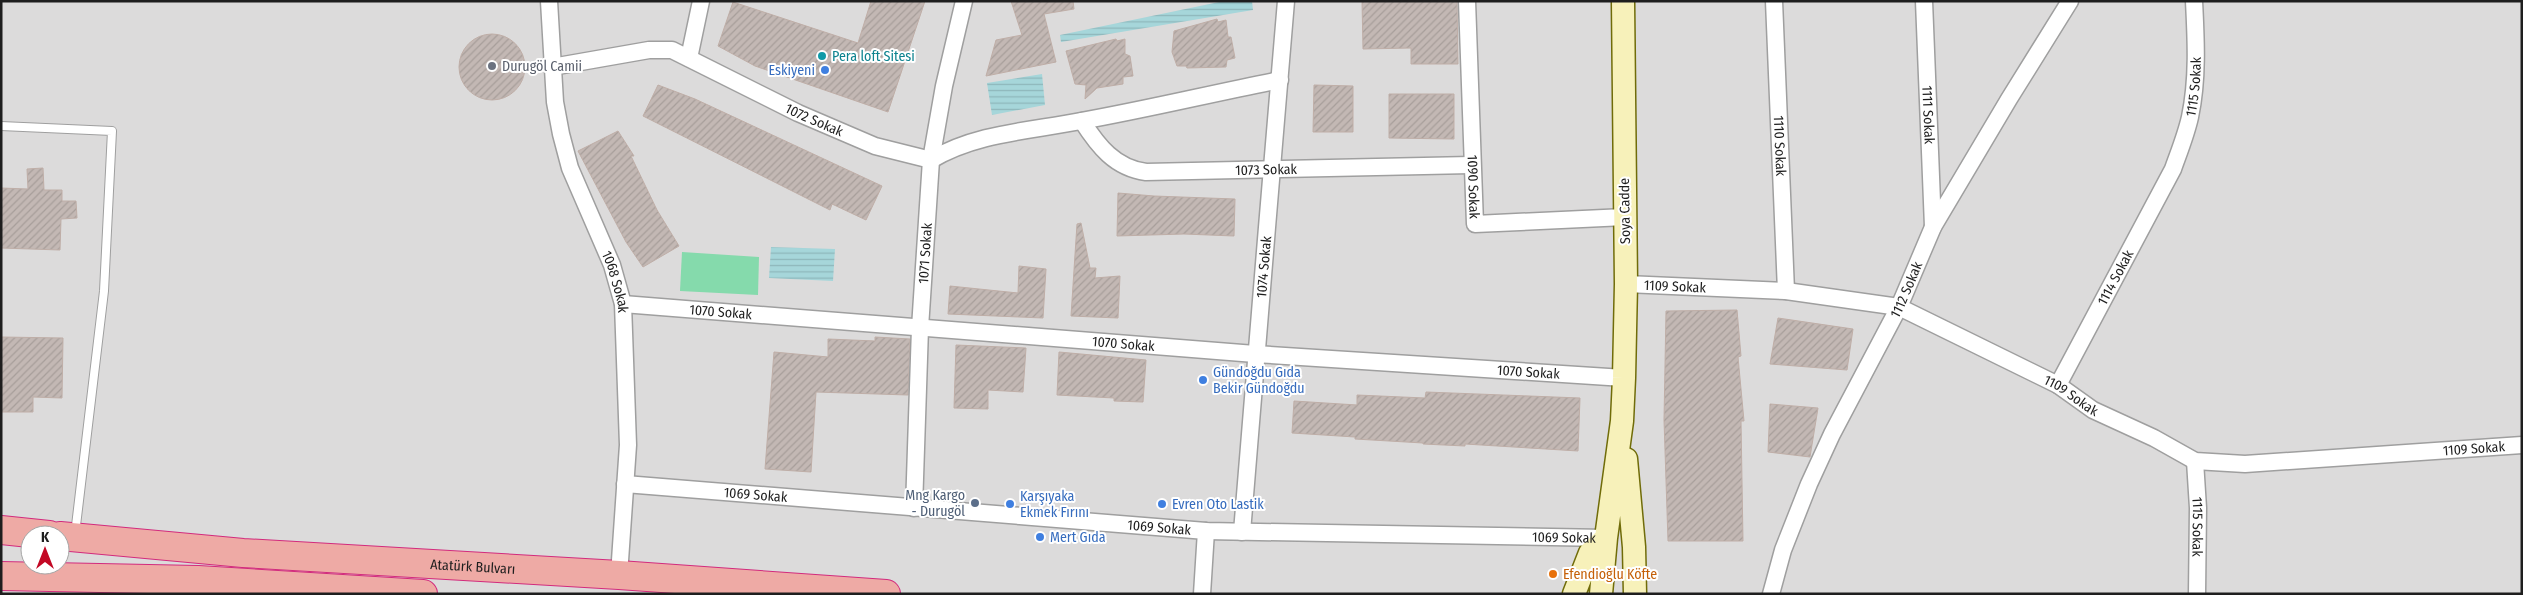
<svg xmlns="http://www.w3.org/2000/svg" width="2523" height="595" font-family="'Fira Sans Condensed',sans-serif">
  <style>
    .residential { fill: #dcdbdb; fill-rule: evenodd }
    .pitch { fill: #85daac }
    .water { fill: url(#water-rules) }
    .building { fill: url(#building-hatch); stroke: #bfaea7 }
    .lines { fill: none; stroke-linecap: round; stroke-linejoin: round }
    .service-casing { stroke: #9f9f9f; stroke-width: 10 }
    .minor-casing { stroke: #9f9f9f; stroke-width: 19 }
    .secondary-casing { stroke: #706c09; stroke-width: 25 }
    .trunk-casing { stroke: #d22b7d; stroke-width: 30 }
    .service { stroke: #fff; stroke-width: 8 }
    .minor { stroke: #fff; stroke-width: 16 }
    .secondary { stroke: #f7f1ba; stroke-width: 22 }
    .trunk { stroke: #eeaaa5; stroke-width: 28 }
    .culture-dot { fill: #0f9aa8; stroke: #fff; stroke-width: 2 }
    .worship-dot { fill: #6b7280; stroke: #fff; stroke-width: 2 }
    .shop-dot { fill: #3f7fe0; stroke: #fff; stroke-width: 2 }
    .service-dot { fill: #5c6f8a; stroke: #fff; stroke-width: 2 }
    .food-dot { fill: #e8710a; stroke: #fff; stroke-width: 2 }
    .labels { text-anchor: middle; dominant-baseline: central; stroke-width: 4; stroke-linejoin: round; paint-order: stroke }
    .culture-label { font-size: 14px; fill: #0d838f; stroke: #fff; text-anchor: start }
    .worship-label { font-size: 14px; fill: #5b616d; stroke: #fff; text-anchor: start }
    .shop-label { font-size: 14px; fill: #366cbe; stroke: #fff; text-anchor: start }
    .street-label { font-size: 14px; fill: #1e1e1e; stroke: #fff }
    .service-label { font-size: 14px; fill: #4e5e75; stroke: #fff; text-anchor: end }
    .food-label { font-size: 14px; fill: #c56008; stroke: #fff; text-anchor: start }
  </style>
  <defs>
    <pattern id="water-rules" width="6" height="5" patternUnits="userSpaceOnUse" patternTransform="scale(1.25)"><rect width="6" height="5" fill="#a6d6da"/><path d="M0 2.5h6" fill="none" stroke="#8eb7bb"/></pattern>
    <pattern id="building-hatch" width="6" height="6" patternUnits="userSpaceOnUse" patternTransform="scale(1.25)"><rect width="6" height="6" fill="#c3b8b4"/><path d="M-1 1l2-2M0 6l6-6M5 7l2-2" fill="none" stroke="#a79e9a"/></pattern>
  </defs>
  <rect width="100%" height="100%" fill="#eee9e4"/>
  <!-- residential -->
  <path class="residential" d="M 1,1 L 2522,1 L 2522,594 L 1,594 ZM 30,535 L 60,535 L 60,565 L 30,565 Z"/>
  <!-- pitch -->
  <path class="pitch" d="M 682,252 L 759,257 L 758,295 L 680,291 Z"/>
  <!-- water -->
  <path class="water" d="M 1224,1 L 1252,1 L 1253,10 L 1061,42 L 1060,35 Z
    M 1042,74 L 1045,105 L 992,115 L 987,83 Z
    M 771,247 L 835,249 L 833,281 L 769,278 Z"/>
  <!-- building -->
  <path class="building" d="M 871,1 L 925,1 L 888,112 L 755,66 L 718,46 L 733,2 L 858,43 Z
    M 1011,1 L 1073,1 L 1074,9 L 1044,14 L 1056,62 L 986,76 L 996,40 L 1022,35 Z
    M 1362,1 L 1457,1 L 1458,64 L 1411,64 L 1411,48 L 1363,49 Z
    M 1217,19 L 1218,22 L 1226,20 L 1228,37 L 1231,37 L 1235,58 L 1227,60 L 1226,67 L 1187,68 L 1186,66 L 1177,66 L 1172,52 L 1174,31 Z
    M459 67a33 33 0 1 1 66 0a33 33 0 1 1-66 0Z
    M 1116,39 L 1117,41 L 1125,39 L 1125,54 L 1130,56 L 1133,76 L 1123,77 L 1123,84 L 1097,88 L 1085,99 L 1086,85 L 1075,84 L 1066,51 Z
    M 658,85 L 695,99 L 882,186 L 866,220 L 832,204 L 830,210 L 643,116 Z
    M 1314,85 L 1353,86 L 1353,132 L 1313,132 Z
    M 1389,94 L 1454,94 L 1454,139 L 1389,138 Z
    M 618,131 L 634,156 L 631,156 L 657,210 L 679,246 L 643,267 L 626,242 L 578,151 Z
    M 43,168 L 44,190 L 62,190 L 62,201 L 76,201 L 77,218 L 61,219 L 60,250 L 1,248 L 1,188 L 28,189 L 27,169 Z
    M 1118,193 L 1154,196 L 1235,199 L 1234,236 L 1184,234 L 1117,236 Z
    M 1081,223 L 1090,268 L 1096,268 L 1095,278 L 1120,276 L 1118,318 L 1071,316 L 1077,224 Z
    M 1019,266 L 1046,269 L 1043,318 L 948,314 L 950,286 L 1018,293 Z
    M 1737,310 L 1741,356 L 1738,357 L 1744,421 L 1741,421 L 1743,541 L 1668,541 L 1664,420 L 1666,311 Z
    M 1778,318 L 1853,329 L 1847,370 L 1770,364 Z
    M 1,337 L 63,338 L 62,398 L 33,397 L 33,412 L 1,412 Z
    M 875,337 L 910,339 L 908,395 L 816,392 L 811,472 L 765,469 L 774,352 L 828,357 L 828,339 L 875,341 Z
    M 956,345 L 1026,348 L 1023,392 L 988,390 L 988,409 L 954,408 Z
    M 1059,352 L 1146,360 L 1143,402 L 1114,401 L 1114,398 L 1057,395 Z
    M 1426,392 L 1580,398 L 1578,451 L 1465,444 L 1465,446 L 1423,444 L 1423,443 L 1355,439 L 1355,437 L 1292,433 L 1294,401 L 1357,405 L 1357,395 L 1425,398 Z
    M 1770,404 L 1818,408 L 1810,457 L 1768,452 Z"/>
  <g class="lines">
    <defs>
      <path id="service" d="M 1,126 L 112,131 L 104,291 L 75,534"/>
      <g id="minor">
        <path id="s1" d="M 549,1 L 555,102 L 561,134 L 570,168 L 612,265 L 623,304 L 628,445 L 619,575"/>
        <path id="s2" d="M 1467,1 L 1475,224 L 1625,217"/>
        <path id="s3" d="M 1774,1 L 1786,291"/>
        <path id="s4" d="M 1924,1 L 1933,227"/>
        <path d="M 689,58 L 701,1"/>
        <path id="s5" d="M 552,67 L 649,50 L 672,50 L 798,113 L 875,146 L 931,160 C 976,133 1030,131 1081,121 C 1148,109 1214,93 1280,80"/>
        <path id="s6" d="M 1082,121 C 1098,146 1115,168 1146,172 L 1471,165"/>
        <path id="s7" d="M 1626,284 L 1786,291 L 1899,307 L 2058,385 L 2093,410 L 2154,438 L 2195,461 L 2245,464 L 2522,445"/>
        <path id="s8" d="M 623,304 L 1255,354 L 1624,378"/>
        <path id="s9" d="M 2058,385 L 2173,169 C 2179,152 2186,135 2190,117 C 2198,79 2196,40 2194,1"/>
        <path id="s10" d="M 2195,461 L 2198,508 L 2197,594"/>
        <path id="s11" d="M 625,484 L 1206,531 L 1606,538"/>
        <path id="s12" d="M 914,508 L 920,328 L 931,160 L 944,86 L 964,1"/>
        <path id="s13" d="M 1242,532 C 1255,355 1272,178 1286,1"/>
        <path d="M 1202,594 L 1206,531"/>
        <path id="s14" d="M 1771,594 L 1783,550 L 1809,484 L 1832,434 L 1899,307 L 1933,227 L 2009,99 L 2070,1"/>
      </g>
      <path id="secondary" d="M 1626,459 L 1634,547 L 1635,594
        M 1574,594 L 1590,553 L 1606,538
        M 1601,594 L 1606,538 L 1622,421 L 1624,378 L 1626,284 L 1623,1"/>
      <g id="trunk">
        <path d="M 1,530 L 49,535"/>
        <path id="s15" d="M 60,536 L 243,553 L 619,575 L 886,594"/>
        <path d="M 1,576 L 198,580 L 423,594"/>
      </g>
    </defs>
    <!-- service casing -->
    <use href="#service" class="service-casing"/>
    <!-- minor casing -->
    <use href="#minor" class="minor-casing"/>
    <!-- secondary casing -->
    <use href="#secondary" class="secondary-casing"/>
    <!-- trunk casing -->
    <use href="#trunk" class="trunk-casing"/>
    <!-- service -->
    <use href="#service" class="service"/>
    <!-- minor -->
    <use href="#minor" class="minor"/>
    <!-- secondary -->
    <use href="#secondary" class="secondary"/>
    <!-- trunk -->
    <use href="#trunk" class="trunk"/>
  </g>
  <!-- markers -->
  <circle class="culture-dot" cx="822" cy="56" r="5"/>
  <circle class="worship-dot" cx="492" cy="66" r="5"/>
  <g class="shop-dot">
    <circle cx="825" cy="70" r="5"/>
    <circle cx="1203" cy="380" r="5"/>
    <circle cx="1010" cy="504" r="5"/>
    <circle cx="1162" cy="504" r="5"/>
    <circle cx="1040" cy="537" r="5"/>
  </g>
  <circle class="service-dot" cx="975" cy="503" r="5"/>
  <circle class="food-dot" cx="1553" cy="574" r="5"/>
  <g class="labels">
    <!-- culture labels -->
    <g class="culture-label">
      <text x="832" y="56">Pera loft Sitesi</text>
    </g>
    <!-- worship labels -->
    <g class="worship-label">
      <text x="502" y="66">Durugöl Camii</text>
    </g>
    <!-- shop labels -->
    <g class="shop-label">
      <text x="815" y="70" text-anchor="end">Eskiyeni</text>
      <text x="1213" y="372">Gündoğdu Gıda<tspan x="1213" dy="16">Bekir Gündoğdu</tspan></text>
      <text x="1020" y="496">Karşıyaka<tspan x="1020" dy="16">Ekmek Fırını</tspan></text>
      <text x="1172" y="504">Evren Oto Lastik</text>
      <text x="1050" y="537">Mert Gıda</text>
    </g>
    <!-- street labels -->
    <g class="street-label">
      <text stroke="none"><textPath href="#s9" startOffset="330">1115 Sokak</textPath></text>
      <text stroke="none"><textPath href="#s4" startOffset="114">1111 Sokak</textPath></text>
      <text stroke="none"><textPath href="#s5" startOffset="280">1072 Sokak</textPath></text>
      <text stroke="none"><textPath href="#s3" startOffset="145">1110 Sokak</textPath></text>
      <text stroke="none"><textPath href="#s6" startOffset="205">1073 Sokak</textPath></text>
      <text stroke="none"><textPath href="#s2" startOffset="186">1090 Sokak</textPath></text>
      <text transform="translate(1625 211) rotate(-91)">Soya Cadde</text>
      <text stroke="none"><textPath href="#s12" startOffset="255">1071 Sokak</textPath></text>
      <text stroke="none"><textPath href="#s13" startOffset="266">1074 Sokak</textPath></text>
      <text stroke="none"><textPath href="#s9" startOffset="122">1114 Sokak</textPath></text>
      <text stroke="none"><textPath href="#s1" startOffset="292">1068 Sokak</textPath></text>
      <text stroke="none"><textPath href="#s7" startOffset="49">1109 Sokak</textPath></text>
      <text stroke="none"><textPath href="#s14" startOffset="334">1112 Sokak</textPath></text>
      <text stroke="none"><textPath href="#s8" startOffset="98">1070 Sokak</textPath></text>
      <text stroke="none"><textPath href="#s8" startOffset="502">1070 Sokak</textPath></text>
      <text stroke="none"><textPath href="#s8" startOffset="908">1070 Sokak</textPath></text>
      <text stroke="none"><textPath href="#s7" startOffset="468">1109 Sokak</textPath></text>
      <text stroke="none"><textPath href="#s7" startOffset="888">1109 Sokak</textPath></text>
      <text stroke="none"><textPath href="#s11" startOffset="131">1069 Sokak</textPath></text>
      <text stroke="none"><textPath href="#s10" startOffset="66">1115 Sokak</textPath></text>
      <text stroke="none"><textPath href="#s11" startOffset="536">1069 Sokak</textPath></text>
      <text stroke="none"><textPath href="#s11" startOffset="941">1069 Sokak</textPath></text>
      <text stroke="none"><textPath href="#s15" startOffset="414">Atatürk Bulvarı</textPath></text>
    </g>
    <!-- service labels -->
    <g class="service-label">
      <text x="965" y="495">Mng Kargo<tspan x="965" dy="16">- Durugöl</tspan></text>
    </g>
    <!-- food labels -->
    <g class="food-label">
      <text x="1563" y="574">Efendioğlu Köfte</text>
    </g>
  </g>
  <!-- border -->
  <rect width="2523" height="595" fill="none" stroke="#1e1e1e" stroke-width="5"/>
  <!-- north arrow -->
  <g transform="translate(45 550)"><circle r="24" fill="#ffffff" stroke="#a5a5a5"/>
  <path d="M0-4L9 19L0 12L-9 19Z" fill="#c30824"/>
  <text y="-8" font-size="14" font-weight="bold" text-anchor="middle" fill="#1e1e1e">K</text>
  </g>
</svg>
